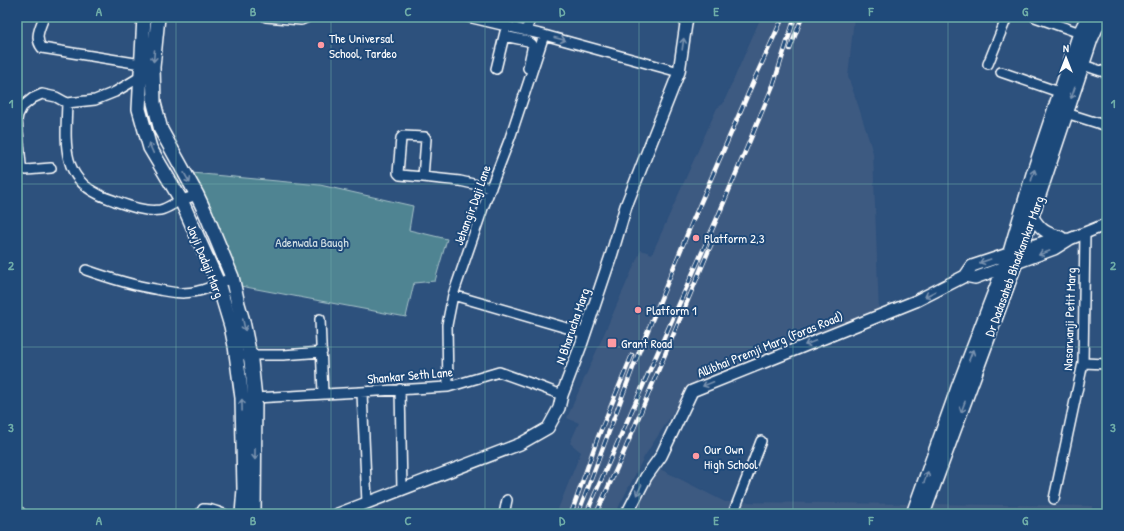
<svg xmlns="http://www.w3.org/2000/svg" width="1124" height="531" font-family="'Patrick Hand',sans-serif">
  <style>
    .built { fill: #3e5a81 }
    .green { fill: #4f8492; stroke: #a7c2c8 }
    .lines { fill: none; stroke-linecap: round; stroke-linejoin: round }
    .minor-casing { stroke: #fff; stroke-width: 12 }
    .tertiary-casing { stroke: #fff; stroke-width: 14 }
    .secondary-casing { stroke: #fff; stroke-width: 16 }
    .minor { stroke: #1f4a7a; stroke-width: 9 }
    .tertiary { stroke: #1f4a7a; stroke-width: 11 }
    .secondary { stroke: #1f4a7a; stroke-width: 13 }
    .rail-casing { stroke: #fff; stroke-width: 4.5 }
    .rail { stroke: #1f4a7a; stroke-width: 3; stroke-dasharray: 9; stroke-linecap: butt }
    .oneway { stroke: #7992af }
    .grid { fill: none; stroke: #6fada8; stroke-width: 1; stroke-opacity: 0.55 }
    .poi-dot { fill: #ff9aa2; stroke: #1f4a7a; stroke-width: 1.5 }
    .labels { text-anchor: middle; dominant-baseline: central; stroke-width: 4; stroke-linejoin: round; paint-order: stroke }
    .poi-label { font-size: 13px; fill: #fff; stroke: #1f4a7a; text-anchor: start }
    .street-label { font-size: 13px; fill: #fff; stroke: #1f4a7a }
    .park-label { font-size: 13px; fill: #d3e0e4; stroke: #1f4a7a }
    .neatline { fill: none; stroke: #6fada8; stroke-width: 1.5 }
    .grid-label { font-size: 13px; text-anchor: middle; font-weight: bold; fill: #6fada8 }
  </style>
  <rect width="100%" height="100%" fill="#2d517d"/>
  <filter id="ink" filterUnits="userSpaceOnUse"><feTurbulence type="fractalNoise" baseFrequency=".025" numOctaves="2"/><feDisplacementMap in="SourceGraphic" scale="8" xChannelSelector="R" yChannelSelector="G"/><feConvolveMatrix kernelMatrix="1 2 1 2 8 2 1 2 1" color-interpolation-filters="sRGB"/></filter>
  <g filter="url(#ink)">
    <!-- built -->
    <path class="built" d="M 761,17 L 854,17 L 848,77 L 858,105 L 873,153 L 879,314 L 689,388 L 644,457 L 615,514 L 556,514 L 581,452 L 570,443 L 579,423 L 567,418 L 641,250 L 652,254 L 717,108 L 723,104 Z
      M 660,469 L 725,502 L 1093,506 L 1090,514 L 628,514 Z"/>
    <!-- green -->
    <path class="green" d="M 181,172 L 320,185 L 413,206 L 409,230 L 447,239 L 435,281 L 414,283 L 406,317 L 235,285 Z"/>
    <g class="lines">
      <defs>
        <path id="minor" d="M 44,17 C 40,28 34,38 42,48 L 141,64
          M 266,17 L 301,20 L 308,17
          M 468,17 L 544,35 L 679,72
          M 1035,17 L 1080,33
          M 526,31 L 531,17
          M 504,36 L 528,41 L 532,44 L 532,49 L 528,68
          M 988,64 L 1007,17
          M 1083,65 L 1107,73
          M 496,69 L 505,32
          M 1001,72 L 1059,92
          M 67,103 C 66,138 60,176 98,194 C 103,197 110,199 115,201 C 129,206 145,212 160,210 C 166,209 173,204 179,201 C 185,199 191,197 197,195
          M 1066,113 L 1107,126
          M 403,136 L 425,137 L 426,139 L 423,177 L 400,175 L 398,173 L 401,138 Z
          M 51,168 L 26,170 L 22,168 L 21,165 L 17,120 L 18,115 L 22,107 L 33,98 L 42,94 L 56,97 L 67,103 L 95,100 L 115,92 L 140,77
          M 423,177 L 460,181 L 491,188
          M 86,270 C 109,278 131,285 155,289 C 169,292 183,295 198,291 C 209,289 221,282 232,277
          M 453,295 L 584,333
          M 320,319 L 323,394
          M 245,355 L 283,355 L 322,352
          M 1083,363 L 1107,364
          M 448,387 L 447,325 L 453,295 L 483,208 L 510,138 L 544,35
          M 400,389 L 402,490
          M 362,393 L 367,503
          M 255,398 L 448,387 L 499,372 L 541,387 L 562,395
          M 1054,499 L 1083,363 L 1085,233
          M 200,514 L 203,509 C 211,508 217,512 224,514
          M 504,514 L 507,500
          M 733,514 L 761,441"/>
        <path id="tertiary" d="M 1032,216 C 1041,230 1045,233 1061,237
          M 965,276 L 975,278 L 1054,249 L 1070,239 L 1107,224
          M 338,514 L 520,444 L 548,428 L 559,408 L 562,395 L 581,345 L 612,253 L 626,206 L 679,72 L 687,17
          M 627,514 L 646,477 L 661,456 L 692,391 L 916,301 L 965,276 L 972,266 L 1050,240 L 1070,239"/>
        <path id="secondary" d="M 144,17 L 139,109 L 150,148 L 181,200 L 218,283 L 231,326 L 235,346 L 242,398 L 244,489 L 242,514
          M 158,17 L 153,67 L 154,103 L 161,130 L 197,195 L 206,214 L 232,277 L 238,304 L 243,321 L 251,361 L 255,398 L 254,514
          M 17,513 L 19,514
          M 913,514 L 959,385 L 1010,252 L 1033,174 L 1080,33 L 1088,17
          M 923,514 L 1021,249 L 1091,39 L 1101,17"/>
      </defs>
      <!-- minor casing -->
      <use href="#minor" class="minor-casing"/>
      <!-- tertiary casing -->
      <use href="#tertiary" class="tertiary-casing"/>
      <!-- secondary casing -->
      <use href="#secondary" class="secondary-casing"/>
      <!-- minor -->
      <use href="#minor" class="minor"/>
      <!-- tertiary -->
      <use href="#tertiary" class="tertiary"/>
      <!-- secondary -->
      <use href="#secondary" class="secondary"/>
      <defs>
        <path id="rail" d="M 790,49 L 802,17
          M 571,514 L 598,437 L 632,355
          M 578,514 L 637,357 L 693,220 L 755,78 L 783,17
          M 586,514 L 719,214 L 774,83 L 795,17
          M 596,514 L 621,459 L 714,238"/>
      </defs>
      <!-- rail casing -->
      <use href="#rail" class="rail-casing"/>
      <!-- rail -->
      <use href="#rail" class="rail"/>
    </g>
    <!-- one-way arrows -->
    <defs><path id="oneway-shaft" d="M-6 0H5M1.5-3L5.5 0L1.5 3" fill="none" stroke-width="1.6" stroke-linecap="round" stroke-linejoin="round"/></defs>
    <g class="oneway">
      <use href="#oneway-shaft" transform="translate(560 39) rotate(15)"/>
      <use href="#oneway-shaft" transform="translate(683 44) rotate(-82)"/>
      <use href="#oneway-shaft" transform="translate(154 56) rotate(95)"/>
      <use href="#oneway-shaft" transform="translate(1073 93) rotate(109)"/>
      <use href="#oneway-shaft" transform="translate(151 148) rotate(-114)"/>
      <use href="#oneway-shaft" transform="translate(1033 175) rotate(-73)"/>
      <use href="#oneway-shaft" transform="translate(187 178) rotate(61)"/>
      <use href="#oneway-shaft" transform="translate(1044 253) rotate(160)"/>
      <use href="#oneway-shaft" transform="translate(985 261) rotate(161)"/>
      <use href="#oneway-shaft" transform="translate(930 294) rotate(153)"/>
      <use href="#oneway-shaft" transform="translate(244 325) rotate(78)"/>
      <use href="#oneway-shaft" transform="translate(810 343) rotate(158)"/>
      <use href="#oneway-shaft" transform="translate(971 355) rotate(-69)"/>
      <use href="#oneway-shaft" transform="translate(708 384) rotate(158)"/>
      <use href="#oneway-shaft" transform="translate(242 405) rotate(-91)"/>
      <use href="#oneway-shaft" transform="translate(963 407) rotate(110)"/>
      <use href="#oneway-shaft" transform="translate(255 454) rotate(90)"/>
      <use href="#oneway-shaft" transform="translate(926 477) rotate(-70)"/>
      <use href="#oneway-shaft" transform="translate(639 490) rotate(116)"/>
    </g>
  </g>
  <!-- grid -->
  <path class="grid" d="M 176,17 L 176,514M 331,17 L 331,514M 485,17 L 485,514M 639,17 L 639,514M 793,17 L 793,514M 948,17 L 948,514M 17,184 L 1107,184M 17,347 L 1107,347"/>
  <!-- markers -->
  <g class="poi-dot">
    <circle cx="321" cy="45" r="4"/>
    <circle cx="696" cy="238" r="4"/>
    <circle cx="638" cy="310" r="4"/>
    <rect x="607" y="338" width="10" height="10" rx="2"/>
    <circle cx="696" cy="456" r="4"/>
  </g>
  <g class="labels">
    <!-- poi labels -->
    <g class="poi-label">
      <text x="329" y="38">The Universal<tspan x="329" dy="15">School, Tardeo</tspan></text>
      <text x="704" y="238">Platform 2,3</text>
      <text x="646" y="310">Platform 1</text>
      <text x="621" y="343">Grant Road</text>
      <text x="704" y="449">Our Own<tspan x="704" dy="15">High School</tspan></text>
    </g>
    <!-- street labels -->
    <g class="street-label">
      <text transform="translate(472 205) rotate(-70)">Jehangir Daji Lane</text>
      <text transform="translate(206 261) rotate(68)">Javji Dadaji Marg</text>
      <text transform="translate(1014 266) rotate(-70)">Dr Dadasaheb Bhadkamkar Marg</text>
      <text transform="translate(1069 319) rotate(-88)">Nasarwanji Petit Marg</text>
      <text transform="translate(572 326) rotate(-71)">N Bharucha Marg</text>
      <text transform="translate(770 344) rotate(-22)">Allibhai Premji Marg (Foras Road)</text>
      <text transform="translate(410 375) rotate(-5)">Shankar Seth Lane</text>
    </g>
    <!-- park labels -->
    <g class="park-label">
      <text x="312" y="242">Adenwala Baugh</text>
    </g>
  </g>
  <!-- margin -->
  <rect width="1124" height="531" fill="none" stroke="#1f4a7a" stroke-width="44"/>
  <!-- north arrow -->
  <g transform="translate(1066 58)" stroke="#1f4a7a" stroke-width="3" paint-order="stroke">
  <path d="M0-3L7 15L0 10L-7 15Z" fill="#ffffff"/>
  <text y="-6" font-size="11" font-weight="bold" text-anchor="middle" fill="#ffffff">N</text>
  </g>
  <rect x="22" y="22" width="1080" height="487" class="neatline"/>
  <g class="grid-label">
    <text x="99" y="16">A</text>
    <text x="253" y="16">B</text>
    <text x="408" y="16">C</text>
    <text x="562" y="16">D</text>
    <text x="716" y="16">E</text>
    <text x="871" y="16">F</text>
    <text x="1025" y="16">G</text>
    <text x="11" y="108">1</text>
    <text x="1113" y="108">1</text>
    <text x="11" y="270">2</text>
    <text x="1113" y="270">2</text>
    <text x="11" y="432">3</text>
    <text x="1113" y="432">3</text>
    <text x="99" y="525">A</text>
    <text x="253" y="525">B</text>
    <text x="408" y="525">C</text>
    <text x="562" y="525">D</text>
    <text x="716" y="525">E</text>
    <text x="871" y="525">F</text>
    <text x="1025" y="525">G</text>
  </g>
</svg>
